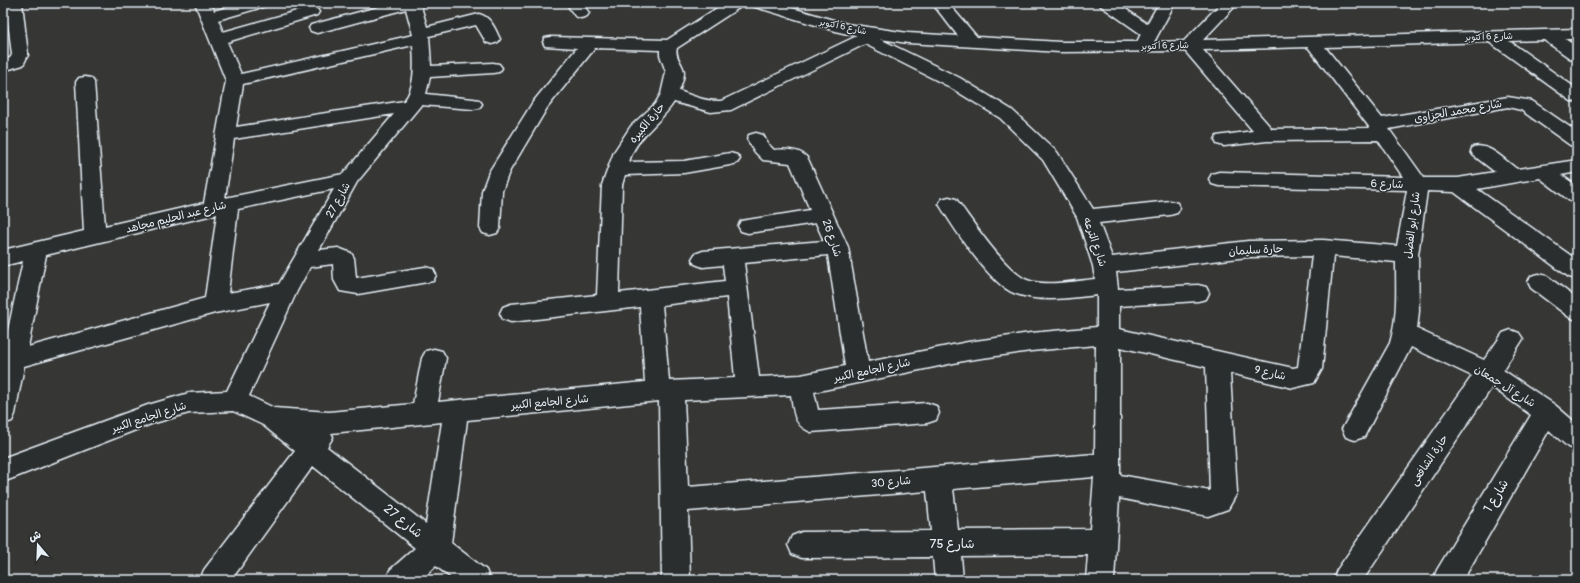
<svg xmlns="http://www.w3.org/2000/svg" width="1580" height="583" font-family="Pangolin,'Playpen Sans Arabic',sans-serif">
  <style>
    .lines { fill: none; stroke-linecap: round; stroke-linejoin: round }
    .minor-casing { stroke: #e8f1f8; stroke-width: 3 }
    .minor { fill: #2a2d2e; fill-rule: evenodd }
    .labels { text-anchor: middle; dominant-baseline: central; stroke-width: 3; stroke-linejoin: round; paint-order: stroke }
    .far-street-label { font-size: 9px; fill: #e8f1f8; stroke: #2a2d2e }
    .street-label { font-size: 11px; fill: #e8f1f8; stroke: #2a2d2e }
    .near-street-label { font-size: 13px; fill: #e8f1f8; stroke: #2a2d2e }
  </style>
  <rect width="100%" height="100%" fill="#363634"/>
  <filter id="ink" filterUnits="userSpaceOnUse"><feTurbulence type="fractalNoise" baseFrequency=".025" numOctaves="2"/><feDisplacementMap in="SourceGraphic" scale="8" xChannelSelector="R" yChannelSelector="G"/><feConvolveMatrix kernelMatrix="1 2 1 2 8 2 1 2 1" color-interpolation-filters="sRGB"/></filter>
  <g filter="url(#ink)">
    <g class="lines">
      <defs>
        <path id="minor" d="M 6,3 L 22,3 L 28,55 L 23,65 L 3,71 L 3,60 L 10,58 L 12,55 Z
          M 195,3 L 211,3 L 214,11 L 242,3 L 268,3 L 266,6 L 218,20 L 223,32 L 311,7 L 317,9 L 319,12 L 317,15 L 227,42 L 241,74 L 413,35 L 406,9 L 317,33 L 311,31 L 309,28 L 311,25 L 393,3 L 420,3 L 427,27 L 479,14 C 491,17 495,29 500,39 L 498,42 L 492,44 L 486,42 L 476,25 L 429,36 L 431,66 L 493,63 L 499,64 L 502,68 L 499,72 L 493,73 L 430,77 L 426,94 L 473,99 L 479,100 L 482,104 L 479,108 L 473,109 L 421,105 L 357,182 L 319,250 L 338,248 L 351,253 L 354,258 L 356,278 L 425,267 L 433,269 L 436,275 L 433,281 L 358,294 L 340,291 L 334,280 L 333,264 L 310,267 L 297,291 L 249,396 L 274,408 L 329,412 L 413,404 L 422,358 L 426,351 L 434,349 L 442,351 L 446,358 L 438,402 L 645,382 L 640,307 L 511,322 L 503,319 L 500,313 L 503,307 L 511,304 L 597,295 L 602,185 L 614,152 L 631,126 L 655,104 L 661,94 L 666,72 L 660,55 L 660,50 L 595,48 L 547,108 L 509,172 L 502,191 L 500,228 L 497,233 L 490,235 L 483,233 L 480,228 L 482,191 L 489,172 L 533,102 L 577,48 L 545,46 L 543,42 L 545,38 L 551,37 L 667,40 L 725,3 L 744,3 L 742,6 L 677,48 C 674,57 683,63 684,72 C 684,78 681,86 679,91 C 693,96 707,102 721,101 L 857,36 L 839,32 L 752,6 L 750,3 L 775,3 L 847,24 L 908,33 L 958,36 L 932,3 L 948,3 L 977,37 L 1060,42 L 1137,42 L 1141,34 L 1101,6 L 1099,3 L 1117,3 L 1147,24 L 1159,3 L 1175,3 L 1154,42 L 1184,41 L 1221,3 L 1238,3 L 1203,40 L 1577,29 L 1577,39 L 1565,39 L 1577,47 L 1577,60 L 1571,59 L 1544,40 L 1509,41 L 1577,89 L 1577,102 L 1571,101 L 1489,42 L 1325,47 L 1382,118 L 1508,97 L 1532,101 L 1577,132 L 1577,147 L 1570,145 L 1521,110 L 1508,107 L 1389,129 L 1424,178 L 1458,178 L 1495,172 L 1473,155 L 1471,151 L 1473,147 C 1489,142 1504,160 1517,169 L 1577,160 L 1577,172 L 1561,175 L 1577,186 L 1577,203 L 1570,201 L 1540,178 L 1477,189 L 1577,260 L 1577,279 L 1569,277 L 1454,192 L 1427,191 L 1418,255 L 1419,311 L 1417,329 L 1484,360 L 1503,333 L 1511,330 L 1519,333 L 1523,339 L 1503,370 L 1555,405 L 1577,424 L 1577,450 L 1568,447 L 1549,430 L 1463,580 L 1433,580 L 1437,570 L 1531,415 L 1492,387 L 1363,580 L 1333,580 L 1337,570 L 1472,376 L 1411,347 L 1364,437 L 1355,440 L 1346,437 L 1342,429 L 1390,343 C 1398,316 1396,290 1396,262 L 1333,256 L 1322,369 L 1314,383 L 1293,388 L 1230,373 L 1237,493 L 1228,509 L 1208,516 L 1119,498 L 1114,580 L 1086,580 L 1088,555 L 961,556 L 963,580 L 935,580 L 933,557 L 802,558 L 792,554 L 788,545 L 792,536 L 802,532 L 931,531 L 927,491 L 688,511 L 690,580 L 662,580 L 659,401 L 467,420 L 451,543 L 486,570 L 490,580 L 454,580 L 436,566 L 421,580 L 386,580 L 390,570 L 415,548 L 313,466 L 231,580 L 200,580 L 204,570 L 295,451 L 263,425 L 233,411 L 189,413 L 151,424 L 3,482 L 3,458 L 148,405 L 189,393 L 227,391 L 270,302 L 215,313 L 24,366 L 15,414 L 12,421 L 3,424 L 3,353 L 23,261 L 3,266 L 3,250 L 84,231 L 76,82 L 79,78 L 85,77 L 91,78 L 94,82 L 105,226 L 204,203 L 226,81 ZM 880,39 L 908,43 L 1060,52 L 1185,51 L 1253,131 L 1217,136 L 1215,140 L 1217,144 L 1224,146 L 1267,141 L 1378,140 L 1403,177 L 1219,172 L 1212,174 L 1209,179 L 1212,184 L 1219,186 L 1407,190 L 1397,246 L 1323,240 L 1248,241 L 1112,257 L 1099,223 L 1170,215 L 1177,213 L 1180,208 L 1177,203 L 1170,201 L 1093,209 L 1057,152 L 1012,110 L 960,78 ZM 865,44 L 948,86 L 1000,118 L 1043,160 L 1077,217 L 1093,266 L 1095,279 C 1076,281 1045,287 1027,280 C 1006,272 970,218 956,199 L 949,197 L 942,199 L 939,204 C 953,227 990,284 1014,293 C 1040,303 1070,298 1097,295 L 1097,327 L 1031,333 L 968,342 L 868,362 L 848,247 L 808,159 C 801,149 785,149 774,150 L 768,144 L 763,135 L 756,133 L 749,135 L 747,139 L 755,152 L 763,160 L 790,163 L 810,210 L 741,221 L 738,226 L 741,231 L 748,233 L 816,223 L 824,241 L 703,251 L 695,254 L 692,259 L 695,264 L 703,267 L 723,265 L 725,281 L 619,293 L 622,185 L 625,175 L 684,173 L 730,165 L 737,163 L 740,159 L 737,155 L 730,153 L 684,161 L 629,162 C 636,136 661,123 674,102 L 711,112 L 731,110 ZM 413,45 C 414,61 416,88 404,101 L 236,127 L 243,84 ZM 1308,47 L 1370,128 L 1272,129 L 1203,50 ZM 394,114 L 343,174 L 225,198 L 234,139 ZM 334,189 L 279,284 L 228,293 L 238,209 ZM 217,214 L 205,298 L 28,347 L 46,255 ZM 828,255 L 845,366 L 801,375 L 759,377 L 744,263 ZM 1312,256 L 1298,367 L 1293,368 L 1119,329 L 1119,306 L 1198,301 L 1206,299 L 1209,293 L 1206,287 L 1198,285 L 1118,289 L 1116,272 L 1248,257 ZM 727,297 L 735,378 L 669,381 L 662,305 ZM 1096,345 L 1095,454 L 688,487 L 684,400 L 791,395 C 794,412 793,425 811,432 L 927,423 L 936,420 L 939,413 L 936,406 L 927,403 L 818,410 L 814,392 L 968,360 L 1031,351 ZM 1120,347 L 1206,367 L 1210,491 L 1120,475 ZM 442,422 L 426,524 L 327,447 L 333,437 L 331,433 ZM 1094,477 L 1090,529 L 958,530 L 953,489 Z
          M 566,3 L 582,3 L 589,13 L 587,16 L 581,18 L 575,16 Z
          M 1539,274 L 1547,276 L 1577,299 L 1577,320 L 1569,317 L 1531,288 L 1528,282 L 1531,276 Z"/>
      </defs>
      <!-- minor casing -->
      <use href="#minor" class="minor-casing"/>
      <!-- minor -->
      <use href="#minor" class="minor"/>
    </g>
  </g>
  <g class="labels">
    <!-- far-street labels -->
    <g class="far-street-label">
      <text transform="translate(843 27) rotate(12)">شارع 6 أكتوبر</text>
      <text transform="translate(1489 37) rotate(-2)">شارع 6 أكتوبر</text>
      <text transform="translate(1165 46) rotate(-2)">شارع 6 أكتوبر</text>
    </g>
    <!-- street labels -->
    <g class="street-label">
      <text transform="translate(1458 111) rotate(-10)">شارع محمد الجزاوى</text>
      <text transform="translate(647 123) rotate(-50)">حارة الكبيره</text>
      <text transform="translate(1387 184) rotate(2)">شارع 6</text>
      <text transform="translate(338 200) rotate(-61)">شارع 27</text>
      <text transform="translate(176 217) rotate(-14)">شارع عبد الحليم مجاهد</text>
      <text transform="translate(1412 225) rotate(-83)">شارع ابو الفضل</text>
      <text transform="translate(832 238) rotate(71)">شارع 26</text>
      <text transform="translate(1095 242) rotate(71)">شارع الترعه</text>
      <text transform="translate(1256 250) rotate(-3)">حارة سليمان</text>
      <text transform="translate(872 370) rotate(-12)">شارع الجامع الكبير</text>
      <text transform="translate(1270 373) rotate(13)">شارع 9</text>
      <text transform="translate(1505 386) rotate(32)">شارع آل جمعان</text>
      <text transform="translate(550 402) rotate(-5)">شارع الجامع الكبير</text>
      <text transform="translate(149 417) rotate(-18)">شارع الجامع الكبير</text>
      <text transform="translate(1429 460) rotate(-56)">حارة الشافعى</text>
      <text transform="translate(891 482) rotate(-5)">شارع 30</text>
    </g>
    <!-- near-street labels -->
    <g class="near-street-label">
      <text transform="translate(1496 496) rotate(-59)">شارع 1</text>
      <text transform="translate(403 521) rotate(39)">شارع 27</text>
      <text x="952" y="544">شارع 75</text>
    </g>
  </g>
  <!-- margin -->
  <rect width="1580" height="583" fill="none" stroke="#2a2d2e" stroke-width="16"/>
  <rect x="8" y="8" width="1564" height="567" fill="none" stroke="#e8f1f8" stroke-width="1.5" filter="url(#ink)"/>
  <!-- north arrow -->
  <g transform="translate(38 545) rotate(341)" stroke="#2a2d2e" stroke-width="3" paint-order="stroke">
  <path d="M0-3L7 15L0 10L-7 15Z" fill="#e8f1f8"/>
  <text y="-6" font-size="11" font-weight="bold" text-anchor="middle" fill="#e8f1f8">ش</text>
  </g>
</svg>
